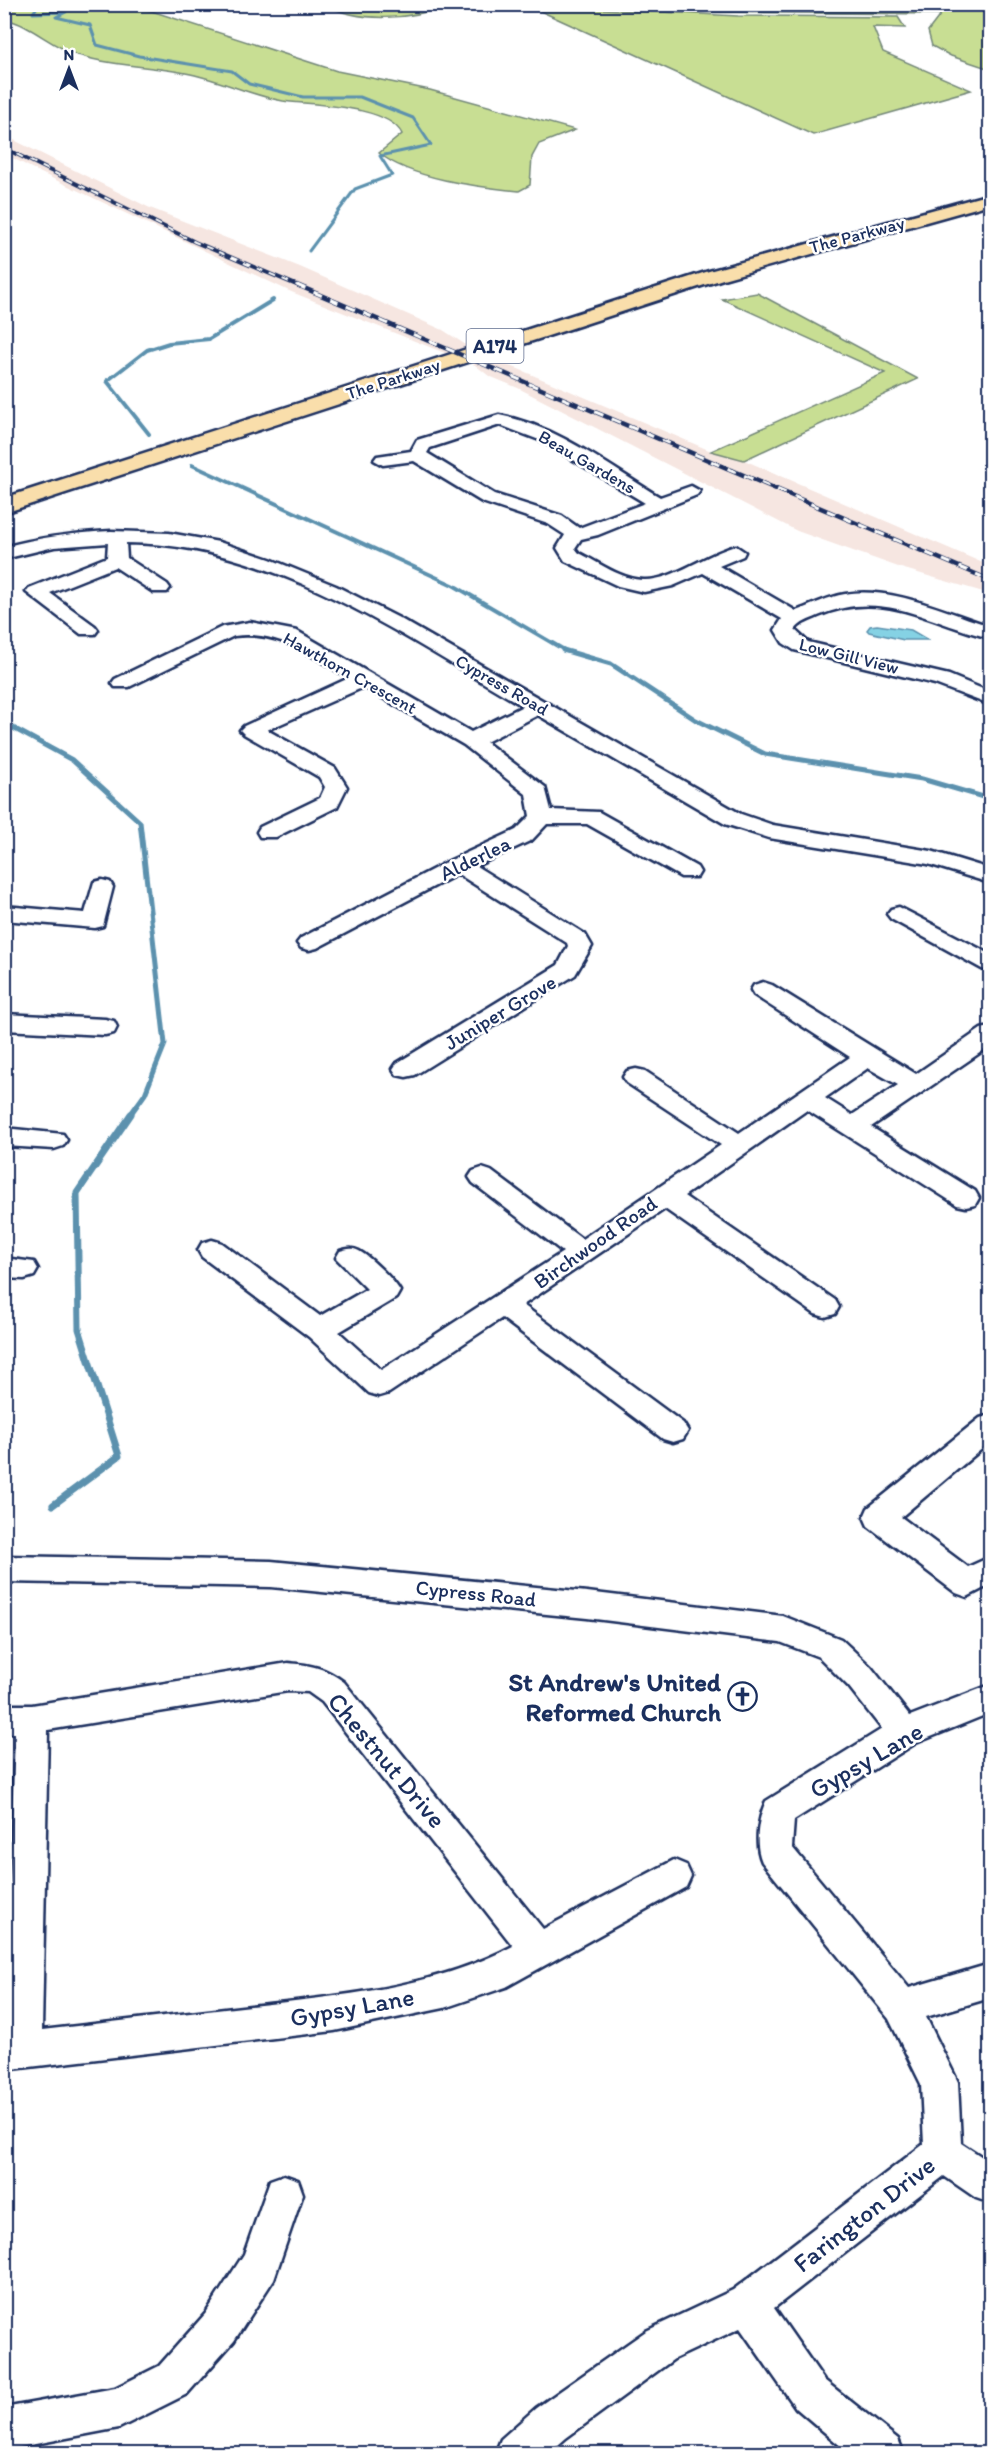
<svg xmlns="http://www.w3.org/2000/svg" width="995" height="2458" font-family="Itim,sans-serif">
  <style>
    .built { fill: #f6e6e1 }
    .green { fill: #c8de93; stroke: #728678; stroke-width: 1.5 }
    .water { fill: #85d2e4; stroke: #5b91ae; stroke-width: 1.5 }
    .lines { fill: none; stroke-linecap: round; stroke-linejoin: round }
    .stream-far3 { stroke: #5b91ae; stroke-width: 3 }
    .stream-far2 { stroke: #5b91ae; stroke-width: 4 }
    .stream-far1 { stroke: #5b91ae; stroke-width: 5 }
    .stream { stroke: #5b91ae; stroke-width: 7 }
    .minor-casing { stroke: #1b2f5e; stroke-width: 5 }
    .highway-casing { stroke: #1b2f5e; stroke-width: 5 }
    .minor { fill: #fff; fill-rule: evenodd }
    .highway { fill: #f9deab; fill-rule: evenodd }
    .rail-far1-casing { stroke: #1b2f5e; stroke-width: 4 }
    .rail-casing { stroke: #1b2f5e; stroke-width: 4.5 }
    .rail-far1 { stroke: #fff; stroke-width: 2; stroke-dasharray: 7; stroke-linecap: butt }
    .rail { stroke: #fff; stroke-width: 3; stroke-dasharray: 9; stroke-linecap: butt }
    .labels { text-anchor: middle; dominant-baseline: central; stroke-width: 5; stroke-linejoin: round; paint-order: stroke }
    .far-street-label { font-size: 18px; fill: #1b2f5e; stroke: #fff }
    .shield { fill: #fff; stroke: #5f6d8e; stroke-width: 1.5 }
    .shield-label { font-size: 20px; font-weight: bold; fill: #1b2f5e }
    .street-label { font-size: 21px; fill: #1b2f5e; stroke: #fff }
    .near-poi-label { font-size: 26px; font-weight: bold; fill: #1b2f5e; stroke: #fff; text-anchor: end }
    .near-street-label { font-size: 26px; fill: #1b2f5e; stroke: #fff }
  </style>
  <rect width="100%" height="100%" fill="#fff"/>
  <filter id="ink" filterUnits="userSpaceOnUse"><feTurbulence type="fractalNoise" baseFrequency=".0167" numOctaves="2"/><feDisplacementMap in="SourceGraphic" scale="12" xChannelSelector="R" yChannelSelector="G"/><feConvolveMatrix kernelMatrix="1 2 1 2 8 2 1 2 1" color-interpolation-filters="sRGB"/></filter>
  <g filter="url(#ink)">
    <!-- built -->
    <path class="built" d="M 4,135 L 150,208 L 300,267 L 443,330 L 489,360 L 516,368 L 711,451 L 744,460 L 990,566 L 990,594 L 901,568 L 797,531 L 518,388 L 489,376 L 475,365 L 289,291 L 41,173 L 5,154 Z"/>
    <!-- green -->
    <path class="green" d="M 4,5 L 133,5 L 337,71 L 430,90 L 575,130 L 539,144 L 532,157 L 530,185 L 519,191 C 479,187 410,179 379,153 L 402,134 C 388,105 311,105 283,101 C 253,96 225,82 195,75 C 157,66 115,67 78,55 C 51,47 32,25 5,19 Z
      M 326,5 L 446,4 L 446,5 C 412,20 359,23 326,5 Z
      M 527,5 L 738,16 L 898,17 L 905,28 L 873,27 L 883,52 L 971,90 L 813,135 Z
      M 683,5 L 990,5 L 990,69 L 951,56 L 932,46 L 928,31 L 941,14 L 695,12 Z
      M 757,293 L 918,379 L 744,460 L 711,451 L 885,373 L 722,299 Z"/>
    <!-- water -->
    <path class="water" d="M 877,625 L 911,630 L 928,640 L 904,640 L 869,632 L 867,630 L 870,626 Z"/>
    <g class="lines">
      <!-- stream-far3 -->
      <path class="stream-far3" d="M 39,4 L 33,13 L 66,12 L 56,17 L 90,25 L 97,45 L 139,56 L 232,71 L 249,84 L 303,97 L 360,97 L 413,118 L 431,145 L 380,156 L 392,175 L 355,189 L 309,251"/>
      <!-- stream-far2 -->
      <path class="stream-far2" d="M 149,434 L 107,381 L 147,350 L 169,343 L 209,339 L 273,300
        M 192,465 L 453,585 L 566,651"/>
      <!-- stream-far1 -->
      <path class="stream-far1" d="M 563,650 L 611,664 L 696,720 L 765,754 L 922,779 L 990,799
        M 4,723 L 72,760 L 140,822 L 165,1044 L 145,1094 L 130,1115"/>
      <!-- stream -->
      <path class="stream" d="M 53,1505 L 119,1456 L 79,1329 L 77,1193 L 131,1114"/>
      <defs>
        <path id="minor" d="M 499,415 C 558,426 610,467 660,497 L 691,486 L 700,491 L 697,495 L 598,535 L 581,539 L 575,548 L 579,553 C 598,562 622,580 644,580 C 673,581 707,553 736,546 L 745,552 L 743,556 L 719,566 L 796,611 C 812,605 828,597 845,594 C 893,586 945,612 990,626 L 990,638 C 928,623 883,588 818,616 C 809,620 801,622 795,630 L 808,642 L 949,675 L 990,692 L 990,705 L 935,684 L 794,650 L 783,643 L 775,630 L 782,619 L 703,573 L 673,586 L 644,592 L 618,586 L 565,561 L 557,548 L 565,535 L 548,524 L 482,502 L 414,461 L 383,465 L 374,460 L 377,456 L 411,451 L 417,440 ZM 500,425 L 542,441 L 645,503 L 579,528 L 562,516 L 494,494 L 427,453 L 430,448 Z
          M 111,531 L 169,533 L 219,542 L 270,559 L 336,586 L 399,618 L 741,814 L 773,825 L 931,851 L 990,869 L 990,883 L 928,864 L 769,838 L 725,824 L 538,715 L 486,742 L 545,787 L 551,810 L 599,812 L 697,867 L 700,872 L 697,877 L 681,877 L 587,824 L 547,824 L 532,840 L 476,866 L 585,934 L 592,946 L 575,975 L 415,1075 L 406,1077 L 397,1075 L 393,1069 L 397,1063 L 558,965 L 568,946 L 567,943 L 458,874 L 317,948 L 309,950 L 301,948 L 297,943 L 301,938 L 451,860 L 516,830 L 530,816 L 526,794 L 464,745 L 364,687 L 267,730 L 335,768 L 347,787 L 337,807 L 276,837 L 260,837 L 257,832 L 260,827 L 320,798 L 325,787 L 319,777 L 244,734 L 240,730 L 244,726 L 349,678 C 311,656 280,630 234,636 L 129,687 L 115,687 L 112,683 L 115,679 L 222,627 L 250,622 L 297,631 L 471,732 L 523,706 C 402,636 272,543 126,543 L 127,558 L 167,584 L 170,588 L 167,592 L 153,592 L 115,567 L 50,593 L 95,626 L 98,630 L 95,634 L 81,634 L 26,592 L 29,588 L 107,557 L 108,543 L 54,547 L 4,559 L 4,547 C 40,537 75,533 111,531 Z
          M 102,880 L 110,882 L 113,887 L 103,926 L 95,928 L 4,920 L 4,906 L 85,913 L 94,882 Z
          M 899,907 L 990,954 L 990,971 L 982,969 L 891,919 L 887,914 L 891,909 Z
          M 763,982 L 772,985 L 916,1074 L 981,1029 L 990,1027 L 990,1046 L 871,1127 L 975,1191 L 979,1198 L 975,1205 L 966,1207 L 957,1205 L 807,1110 L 684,1196 L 835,1300 L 839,1307 L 835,1314 L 825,1317 L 815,1314 L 665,1209 L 523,1305 L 683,1423 L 688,1431 L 683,1439 L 673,1442 L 663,1439 L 502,1318 L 389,1393 L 379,1396 L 369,1393 L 309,1337 L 202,1257 L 198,1250 L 202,1243 L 212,1240 L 222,1243 L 320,1316 L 367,1289 L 336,1258 L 340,1251 C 347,1249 352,1247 359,1251 C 370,1257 394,1280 400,1291 L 396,1298 L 339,1332 L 381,1370 L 563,1252 L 473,1183 L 469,1177 L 473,1171 L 482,1168 L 491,1171 L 582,1239 L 721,1145 L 627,1083 L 623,1077 L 627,1071 L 636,1069 L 645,1071 L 739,1133 L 850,1057 L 754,995 L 751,990 L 754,985 ZM 868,1068 L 898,1085 L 852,1115 L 825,1098 Z
          M 4,1014 L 105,1019 L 114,1021 L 117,1027 L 114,1033 L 105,1035 L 4,1030 Z
          M 4,1128 L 63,1134 L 67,1140 L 63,1146 L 54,1149 L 4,1146 Z
          M 4,1258 L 34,1262 L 38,1269 L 34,1276 L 24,1279 L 4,1278 Z
          M 990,1415 L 990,1442 L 901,1517 L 968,1567 L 990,1557 L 990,1585 L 967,1597 L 956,1593 L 868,1526 L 864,1517 L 868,1508 L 980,1418 Z
          M 4,1556 L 271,1561 L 587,1592 L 783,1616 L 841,1639 L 871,1667 L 910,1716 L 990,1685 L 990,1713 L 916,1743 L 794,1820 L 792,1847 L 909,1988 L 990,1964 L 990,1998 L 926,2017 L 958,2082 L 961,2143 L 990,2162 L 990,2203 L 976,2198 L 944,2176 L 774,2308 L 824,2380 L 898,2439 L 904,2454 L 850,2454 L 796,2408 L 740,2328 L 674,2359 L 566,2438 L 548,2454 L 495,2454 L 501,2439 L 536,2408 L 646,2331 L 733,2290 L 924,2144 L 921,2084 L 889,2019 L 762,1862 C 754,1844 758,1819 766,1801 L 882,1729 L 849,1687 L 819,1657 L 780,1642 L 587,1618 L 271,1587 L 4,1582 Z
          M 288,1663 C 312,1665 325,1668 344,1682 L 543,1929 L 674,1860 L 686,1865 L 691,1876 L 686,1887 L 506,1987 L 444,2008 L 334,2031 L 4,2070 L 15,1733 L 4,1733 L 4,1705 L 32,1705 ZM 288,1691 L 308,1692 L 322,1702 L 513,1946 C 434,1988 339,1996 251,2006 C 181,2014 112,2022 42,2030 L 48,1730 Z
          M 284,2175 L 298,2180 L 303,2194 L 274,2279 L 234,2341 L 187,2394 L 119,2428 L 4,2450 L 4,2408 L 115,2388 L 159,2366 L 206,2313 L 244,2254 L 270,2180 Z"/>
        <path id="highway" d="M 990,194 L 990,204 L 723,279 L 4,513 L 4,498 L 709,271 Z"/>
      </defs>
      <!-- minor casing -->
      <use href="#minor" class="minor-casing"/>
      <!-- highway casing -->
      <use href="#highway" class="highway-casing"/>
      <!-- minor -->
      <use href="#minor" class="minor"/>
      <!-- highway -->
      <use href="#highway" class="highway"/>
      <defs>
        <path id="rail-far1" d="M 4,148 L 195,242 L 301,287"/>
        <path id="rail" d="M 297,285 L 990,580"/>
      </defs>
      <!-- rail-far1 casing -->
      <use href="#rail-far1" class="rail-far1-casing"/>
      <!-- rail casing -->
      <use href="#rail" class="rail-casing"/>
      <!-- rail-far1 -->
      <use href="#rail-far1" class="rail-far1"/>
      <!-- rail -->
      <use href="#rail" class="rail"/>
    </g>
  </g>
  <!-- icons -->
  <defs>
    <symbol id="church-ring" viewBox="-11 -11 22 22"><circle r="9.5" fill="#fff" stroke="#1b2f5e" stroke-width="1.5"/><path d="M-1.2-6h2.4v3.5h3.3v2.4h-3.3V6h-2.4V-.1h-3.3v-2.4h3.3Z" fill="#1b2f5e"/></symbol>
  </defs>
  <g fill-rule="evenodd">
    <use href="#church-ring" x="726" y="1680" width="33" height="33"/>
  </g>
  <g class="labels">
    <!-- far-street labels -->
    <g class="far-street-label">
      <text transform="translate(857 235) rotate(-15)">The Parkway</text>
      <text transform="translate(393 379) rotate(-18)">The Parkway</text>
      <text transform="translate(587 462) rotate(30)">Beau Gardens</text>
      <text transform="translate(849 656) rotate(14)">Low Gill View</text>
      <text transform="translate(350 673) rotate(29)">Hawthorn Crescent</text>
      <text transform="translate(502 685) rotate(30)">Cypress Road</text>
    </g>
    <!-- shield labels -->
    <rect class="shield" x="466.5" y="329" width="57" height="34" rx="4.5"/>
    <g class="shield-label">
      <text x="495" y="346">A174</text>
    </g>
    <!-- street labels -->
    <g class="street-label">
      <text transform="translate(475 858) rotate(-26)">Alderlea</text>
      <text transform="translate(500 1012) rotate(-31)">Juniper Grove</text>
      <text transform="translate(595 1242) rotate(-35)">Birchwood Road</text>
      <text transform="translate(476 1593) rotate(6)">Cypress Road</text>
    </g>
    <!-- near-poi labels -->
    <g class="near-poi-label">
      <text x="721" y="1682">St Andrew's United<tspan x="721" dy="30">Reformed Church</tspan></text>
    </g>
    <!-- near-street labels -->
    <g class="near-street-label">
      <text transform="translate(387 1760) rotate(50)">Chestnut Drive</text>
      <text transform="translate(866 1760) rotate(-30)">Gypsy Lane</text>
      <text transform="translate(352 2007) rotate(-10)">Gypsy Lane</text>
      <text transform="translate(864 2214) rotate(-38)">Farington Drive</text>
    </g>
  </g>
  <!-- margin -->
  <rect width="995" height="2458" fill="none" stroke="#fff" stroke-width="24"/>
  <rect x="12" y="12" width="971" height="2434" fill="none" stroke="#1b2f5e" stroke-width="2" filter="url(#ink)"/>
  <!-- north arrow -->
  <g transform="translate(69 69)" stroke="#ffffff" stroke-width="4.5" paint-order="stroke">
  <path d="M0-4.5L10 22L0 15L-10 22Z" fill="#1b2f5e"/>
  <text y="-9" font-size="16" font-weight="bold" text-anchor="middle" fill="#1b2f5e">N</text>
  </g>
</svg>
